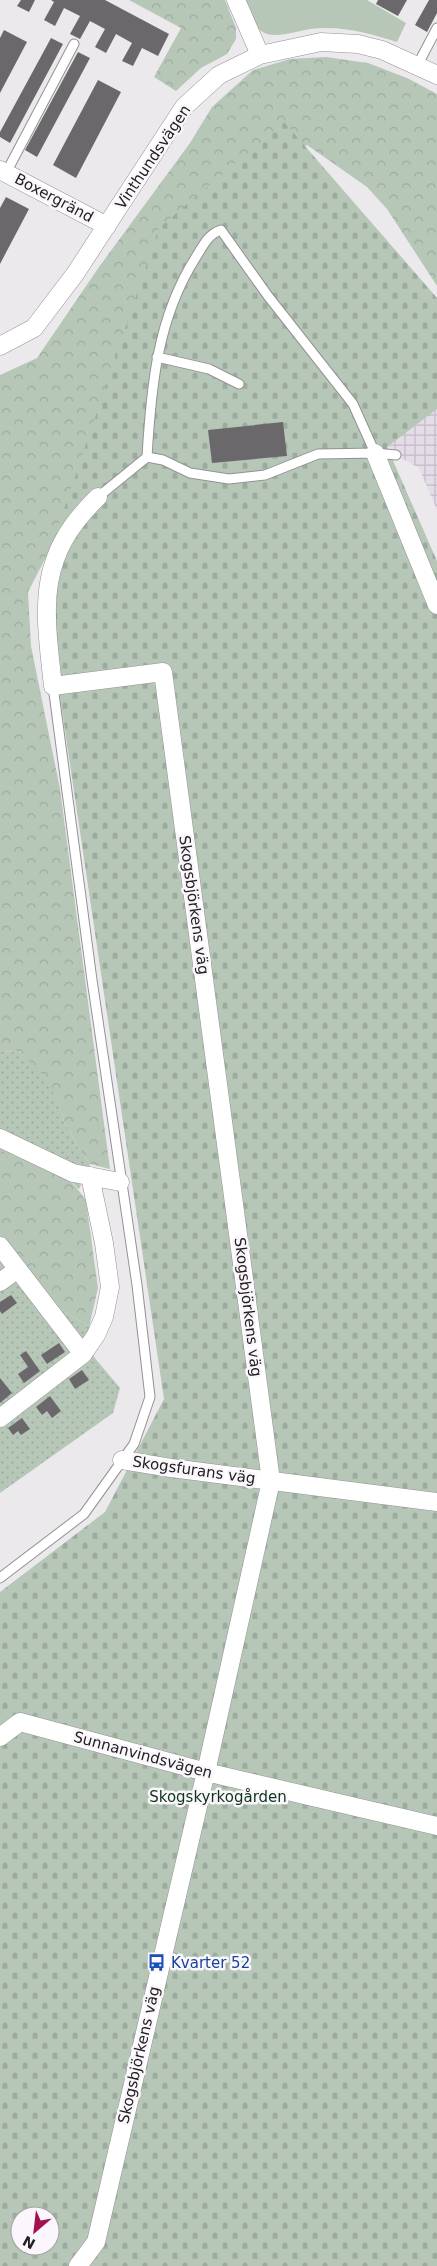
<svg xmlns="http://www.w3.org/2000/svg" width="437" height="2266" font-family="'DejaVu Sans',sans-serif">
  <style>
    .industrial { fill: url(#industrial-grid) }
    .grass { fill: #b6c7b8 }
    .forest { fill: url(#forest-crowns) }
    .cemetery { fill: url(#cemetery-stones); fill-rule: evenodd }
    .garden { fill: url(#garden-dots) }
    .building { fill: #6b686c }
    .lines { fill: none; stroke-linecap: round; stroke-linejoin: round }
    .service-casing { stroke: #949195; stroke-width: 11 }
    .minor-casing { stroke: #949195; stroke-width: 19 }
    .service { stroke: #fff; stroke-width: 9 }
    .minor { stroke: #fff; stroke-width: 18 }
    .labels { text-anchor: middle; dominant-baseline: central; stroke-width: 5; stroke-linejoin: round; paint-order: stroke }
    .street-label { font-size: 15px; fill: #232223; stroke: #faf6fb }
    .park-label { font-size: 15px; fill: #0c3619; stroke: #faf6fb }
    .transit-label { font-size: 15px; fill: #164399; stroke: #faf6fb; text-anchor: start }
  </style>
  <defs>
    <pattern id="industrial-grid" width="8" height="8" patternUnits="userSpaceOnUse" patternTransform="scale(1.25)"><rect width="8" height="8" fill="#e4dce7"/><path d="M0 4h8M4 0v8" fill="none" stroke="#c3bcc6"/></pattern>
    <pattern id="forest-crowns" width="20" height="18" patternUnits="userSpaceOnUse" patternTransform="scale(1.25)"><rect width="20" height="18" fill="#b6c7b8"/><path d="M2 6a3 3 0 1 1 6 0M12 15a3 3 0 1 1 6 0" fill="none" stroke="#9cab9e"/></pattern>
    <pattern id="cemetery-stones" width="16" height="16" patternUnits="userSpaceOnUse" patternTransform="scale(1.25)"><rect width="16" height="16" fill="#b6c7b8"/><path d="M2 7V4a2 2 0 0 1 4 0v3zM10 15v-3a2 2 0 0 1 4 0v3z" fill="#9cab9e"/></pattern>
    <pattern id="garden-dots" width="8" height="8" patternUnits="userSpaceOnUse" patternTransform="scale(1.25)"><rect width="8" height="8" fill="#b6c7b8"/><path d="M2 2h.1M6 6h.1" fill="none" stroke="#9cab9e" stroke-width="1.8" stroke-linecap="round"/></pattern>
  </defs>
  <rect width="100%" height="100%" fill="#ece9ed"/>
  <!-- industrial -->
  <path class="industrial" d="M 437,407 L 437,510 L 419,468 L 396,455 L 387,447 Z"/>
  <!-- grass -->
  <path class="grass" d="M 246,0 L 367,0 L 406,23 L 397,42 C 368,33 341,25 310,29 C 297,31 272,40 261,31 C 252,24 249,10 246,0 Z"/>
  <!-- forest -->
  <path class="forest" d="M 129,0 L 225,0 L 236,28 L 236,39 L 227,54 L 201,68 L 176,91 L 154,77 L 181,28 Z
    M 326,57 L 368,63 L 407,78 L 437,94 L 437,286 L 387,209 L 367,187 L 307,145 L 234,193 L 28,592 L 31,646 L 60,789 L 110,1169 L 90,1164 L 78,1147 L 64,1121 L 58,1102 L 20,1051 L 0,1052 L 0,375 L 37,358 L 99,267 L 190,143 L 212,107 L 253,70 L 290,59 Z
    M 13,1155 C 46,1168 68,1170 86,1201 L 98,1288 L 89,1327 L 53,1304 L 29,1269 L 0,1234 L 0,1160 Z"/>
  <!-- cemetery -->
  <path class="cemetery" d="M 284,122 L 437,298 L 437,409 L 387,447 L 437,561 L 437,2266 L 0,2266 L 0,1592 L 105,1512 L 164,1399 L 42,575 L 159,228 ZM 20,2216 L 50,2216 L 50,2246 L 20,2246 Z"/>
  <!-- garden -->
  <path class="garden" d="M 19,1051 L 45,1076 L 58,1102 L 64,1121 L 78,1147 L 90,1164 L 79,1189 L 65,1175 L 14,1155 L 0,1160 L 0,1052 Z
    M 0,1234 L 29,1269 L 53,1304 L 89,1327 L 94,1357 L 120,1388 L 113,1413 L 0,1493 Z"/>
  <!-- building -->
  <path class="building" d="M 21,0 L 35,0 L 29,12 L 17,6 Z
    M 51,0 L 105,0 L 169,34 L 158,56 L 142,48 L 133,66 L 122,61 L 132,43 L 116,34 L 106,53 L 95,47 L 105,29 L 90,21 L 80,39 L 70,34 L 80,16 L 64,8 L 55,26 L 44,20 L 54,2 Z
    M 378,0 L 407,0 L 398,16 L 376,4 Z
    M 429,0 L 437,0 L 437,13 L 427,32 L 415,25 Z
    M 4,30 L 27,42 L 0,93 L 0,38 Z
    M 51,38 L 63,44 L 10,143 L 0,137 L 0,132 Z
    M 78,52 L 90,58 L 37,157 L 25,150 Z
    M 98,80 L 121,92 L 76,178 L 53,165 Z
    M 6,197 L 29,209 L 0,264 L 0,208 Z
    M 283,422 L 287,456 L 212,463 L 208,430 Z
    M 11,1295 L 17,1303 L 2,1314 L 0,1311 L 0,1302 Z
    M 59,1343 L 65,1352 L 47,1364 L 41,1355 Z
    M 26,1351 L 40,1371 L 24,1383 L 18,1374 L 28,1367 L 20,1355 Z
    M 82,1370 L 89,1380 L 75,1389 L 69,1379 Z
    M 0,1378 L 12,1393 L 0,1403 Z
    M 50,1396 L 61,1411 L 52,1418 L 47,1411 L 42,1415 L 36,1407 Z
    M 22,1418 L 30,1429 L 21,1435 L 18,1431 L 13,1435 L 8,1428 Z"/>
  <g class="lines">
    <defs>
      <path id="service" d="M 417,66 L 437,28
        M 6,173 L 74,44
        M 157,357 L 209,369 L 239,384
        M 147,457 C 151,388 157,318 196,257 C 203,246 208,234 221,230 L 268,296 L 353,404 L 375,453
        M 98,497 L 147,457 L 163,460 L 190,473 L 229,479 L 265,475 L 318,454 L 375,453 L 396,455
        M 0,1578 L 84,1514 L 134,1444 L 150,1397 L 137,1285 L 92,980 L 53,686"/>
      <path id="minor" d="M 236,0 L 260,55
        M 0,170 L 107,226
        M 0,346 L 34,328 L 75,274 L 184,107 L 219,75 L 260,55 L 321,42 L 358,44 L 382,50 L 437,75
        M 375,453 L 437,605
        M 0,1138 L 73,1173 L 120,1182
        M 0,1246 L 83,1354 L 0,1418
        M 0,1282 L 18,1269
        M 83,1354 L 96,1335 L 104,1317 L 110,1287 L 104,1243 L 90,1176
        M 122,1460 L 171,1468 L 437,1502
        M 0,1737 L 20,1722 L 206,1772 L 437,1826
        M 78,2266 L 96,2242 L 206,1772 L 271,1481 L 163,672 L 53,686 C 44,606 36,557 98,497"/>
    </defs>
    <!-- service casing -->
    <use href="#service" class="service-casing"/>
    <!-- minor casing -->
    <use href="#minor" class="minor-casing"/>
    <!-- service -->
    <use href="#service" class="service"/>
    <!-- minor -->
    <use href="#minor" class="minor"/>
  </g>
  <!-- icons -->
  <defs>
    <symbol id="bus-bare" viewBox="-9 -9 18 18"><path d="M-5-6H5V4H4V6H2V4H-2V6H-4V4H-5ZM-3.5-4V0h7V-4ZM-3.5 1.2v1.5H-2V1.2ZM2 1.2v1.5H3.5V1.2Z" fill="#1a4fb4" stroke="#faf6fb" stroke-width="2.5" paint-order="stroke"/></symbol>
  </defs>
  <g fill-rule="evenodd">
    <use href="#bus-bare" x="144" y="1950" width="25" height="25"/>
  </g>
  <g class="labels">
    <!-- street labels -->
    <g class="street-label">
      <text transform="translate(153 157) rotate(-56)">Vinthundsvägen</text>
      <text transform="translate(54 198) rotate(28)">Boxergränd</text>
      <text transform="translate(194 905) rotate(82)">Skogsbjörkens väg</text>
      <text transform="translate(248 1307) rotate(83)">Skogsbjörkens väg</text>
      <text transform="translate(194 1470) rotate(8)">Skogsfurans väg</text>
      <text transform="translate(143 1755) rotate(15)">Sunnanvindsvägen</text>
      <text transform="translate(139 2055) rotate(-77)">Skogsbjörkens väg</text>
    </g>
    <!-- park labels -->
    <g class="park-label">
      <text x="218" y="1797">Skogskyrkogården</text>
    </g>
    <!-- transit labels -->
    <g class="transit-label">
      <text x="171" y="1963">Kvarter 52</text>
    </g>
  </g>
  <!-- north arrow -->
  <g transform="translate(35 2231) rotate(208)"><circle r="24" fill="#faf6fb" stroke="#a4a1a5"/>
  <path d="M0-4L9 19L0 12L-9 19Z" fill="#a31050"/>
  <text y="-8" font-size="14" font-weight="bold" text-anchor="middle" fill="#232223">N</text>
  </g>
</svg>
